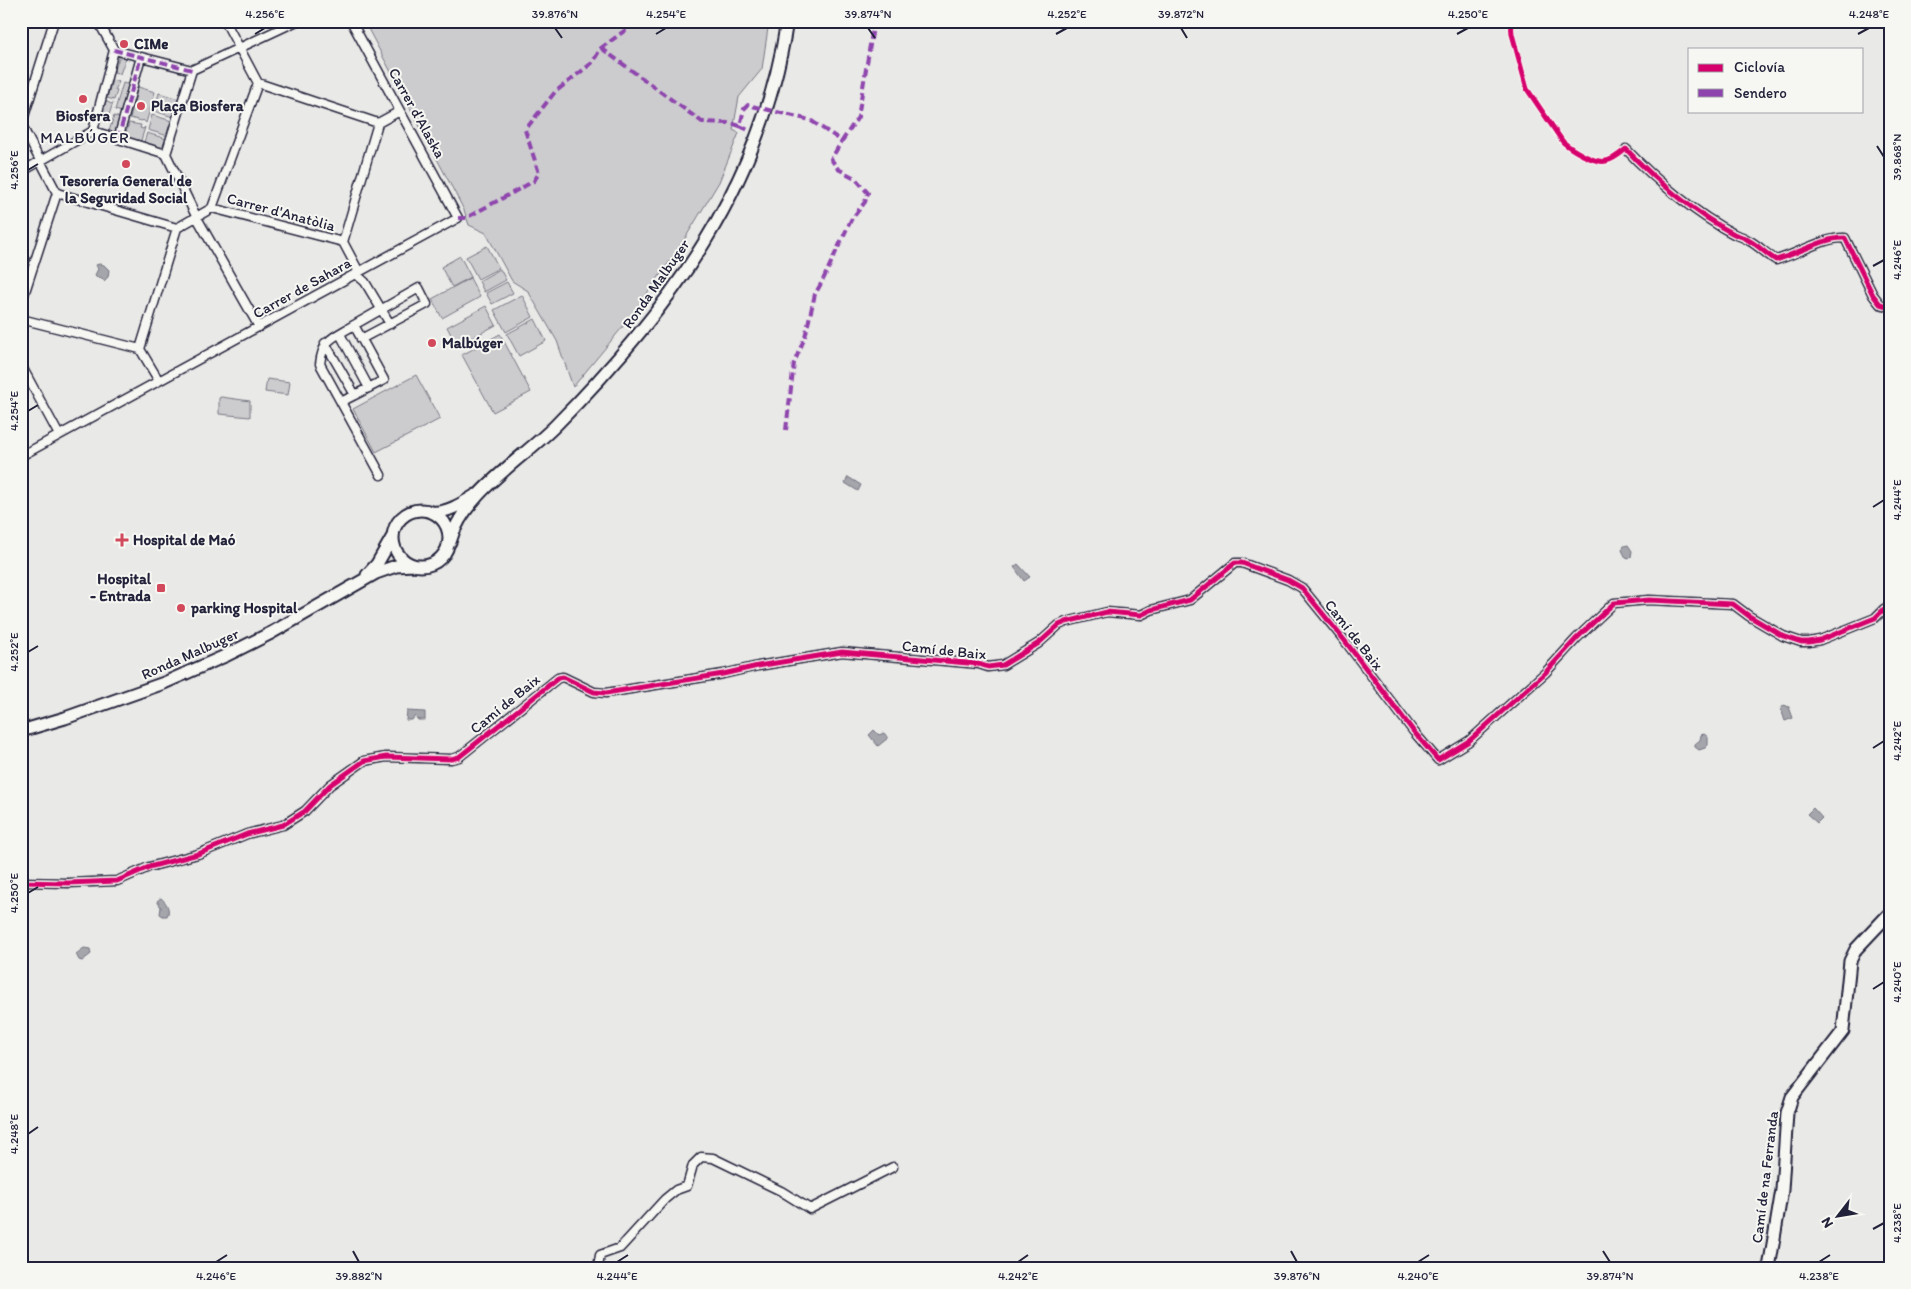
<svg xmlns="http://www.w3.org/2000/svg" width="1911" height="1289" font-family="Itim,sans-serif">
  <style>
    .green { fill: #ccccce; stroke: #777784 }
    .water { fill: #a5a5ac; stroke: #71717f }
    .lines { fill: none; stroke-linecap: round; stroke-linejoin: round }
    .street-casing { stroke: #22223b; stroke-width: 11 }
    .secondary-casing { stroke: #22223b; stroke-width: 15 }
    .street { stroke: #f6f6f2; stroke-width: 8 }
    .secondary { stroke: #f6f6f2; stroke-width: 11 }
    .quiet { stroke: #8e44ad; stroke-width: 4; stroke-dasharray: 8 4; stroke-linecap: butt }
    .cycleway-casing { stroke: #f6f6f2; stroke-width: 8 }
    .cycleway { stroke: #d6006c; stroke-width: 5 }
    .ticks { fill: none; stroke: #22223b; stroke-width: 2 }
    .poi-dot { fill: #d1495b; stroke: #f6f6f2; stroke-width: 2 }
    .labels { text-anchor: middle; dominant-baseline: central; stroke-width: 4; stroke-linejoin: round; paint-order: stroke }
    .poi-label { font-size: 15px; font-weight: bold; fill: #22223b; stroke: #f6f6f2; text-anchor: start }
    .street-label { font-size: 15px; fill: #22223b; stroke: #f6f6f2 }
    .neighbourhood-label { font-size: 16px; letter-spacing: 1px; fill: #22223b; stroke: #f6f6f2 }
    .neatline { fill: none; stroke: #22223b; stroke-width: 2 }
    .ticks-label { font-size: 12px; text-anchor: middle; fill: #22223b }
  </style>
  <rect width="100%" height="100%" fill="#e9e9e7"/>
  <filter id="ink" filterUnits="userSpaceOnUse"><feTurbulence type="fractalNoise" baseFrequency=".02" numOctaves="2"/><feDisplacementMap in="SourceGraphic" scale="10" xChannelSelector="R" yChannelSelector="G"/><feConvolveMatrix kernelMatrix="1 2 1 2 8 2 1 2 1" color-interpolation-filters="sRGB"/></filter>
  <g filter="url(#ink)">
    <!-- green -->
    <path class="green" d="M 364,21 L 769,21 L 762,69 L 739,97 L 733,130 L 739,133 L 719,182 L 678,250 L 625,324 L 573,387 L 557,341 L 528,291 L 512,281 L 486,233 L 469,225 L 464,210 Z
      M 120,55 L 126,57 L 120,74 L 114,72 Z
      M 112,80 L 119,82 L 115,90 L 117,91 L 114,100 L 107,98 Z
      M 123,83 L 130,85 L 122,112 L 115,110 Z
      M 138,87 L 155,92 L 146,123 L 143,120 L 142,121 L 130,118 Z
      M 159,93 L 179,99 L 173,117 L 154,111 Z
      M 106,101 L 111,104 L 113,103 L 108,118 L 101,116 Z
      M 152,115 L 172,121 L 168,136 L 148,130 Z
      M 114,116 L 120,118 L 114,136 L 108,134 Z
      M 129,123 L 141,125 L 140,128 L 143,129 L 145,127 L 140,144 L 124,139 Z
      M 147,133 L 167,139 L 164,151 L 143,145 Z
      M 487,246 L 499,268 L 478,279 L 466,257 Z
      M 460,256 L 471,277 L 452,287 L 441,267 Z
      M 500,269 L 506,280 L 484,292 L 479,281 Z
      M 470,278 L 480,297 L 442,318 L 432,299 Z
      M 507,282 L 513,293 L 492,304 L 486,293 Z
      M 522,295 L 533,317 L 506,332 L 494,310 Z
      M 486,306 L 496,325 L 457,346 L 447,327 Z
      M 535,319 L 546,341 L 519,356 L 507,334 Z
      M 500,334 L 531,392 L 493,412 L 462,355 Z
      M 416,375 L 440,419 L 376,452 L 353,409 Z
      M 267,379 L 290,382 L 288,395 L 265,392 Z
      M 221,397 L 250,401 L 250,417 L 219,414 L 219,398 Z"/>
    <!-- water -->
    <path class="water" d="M 99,264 L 104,265 L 109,270 L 108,277 L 104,281 L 102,278 L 97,277 L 95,275 L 98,269 L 96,265 Z
      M 848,477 L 861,485 L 858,491 L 845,483 Z
      M 1628,545 L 1632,551 L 1631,557 L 1629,559 L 1626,558 L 1622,550 L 1624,546 Z
      M 1018,564 L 1030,577 L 1024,581 L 1014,567 Z
      M 1784,705 L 1789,707 L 1793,718 L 1785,721 L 1781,709 Z
      M 407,711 L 425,712 L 425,720 L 418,720 L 415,716 L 412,720 L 406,720 Z
      M 874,730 L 879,735 L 884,733 L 888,738 L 878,746 L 869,735 Z
      M 1704,734 L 1708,737 L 1708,745 L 1705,748 L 1699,750 L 1695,747 L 1695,744 L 1700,740 L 1701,735 Z
      M 1813,808 L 1822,818 L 1817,823 L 1807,814 Z
      M 161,898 C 166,902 171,910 167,916 L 163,916 L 160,914 L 161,907 L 157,901 Z
      M 84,948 L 90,949 L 91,954 L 82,961 L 79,960 L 76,954 Z"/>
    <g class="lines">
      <defs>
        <path id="street" d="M 98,21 L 114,50
          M 225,21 L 258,83
          M 114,50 L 192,70
          M 192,70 L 297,21
          M 378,123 L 400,111
          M 21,126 L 54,21
          M 22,126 L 57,193
          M 93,131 L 114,50
          M 93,131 L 166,154
          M 118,139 L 141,57
          M 1626,149 C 1654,179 1697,215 1734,234 C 1739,236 1744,237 1748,240 C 1758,245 1766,254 1776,260 C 1798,254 1824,237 1845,238 L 1873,295 L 1880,304 L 1890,307
          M 166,154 L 196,216 L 259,327
          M 166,154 L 192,70
          M 21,172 L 93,131
          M 177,228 L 212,208 L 258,83 L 378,123 L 343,242 L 212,208
          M 343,242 L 359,272
          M 356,274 L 365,282 L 390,324
          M 21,304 L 57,193 L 177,228 L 140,349 L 21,319
          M 354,325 L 419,288 L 427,304 L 361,339
          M 340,334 L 369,388
          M 325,343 L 355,395
          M 140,349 L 159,381
          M 21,365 L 59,435
          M 341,402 L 384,380 L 354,325 C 333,338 323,338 320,364 L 381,475
          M 21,456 L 458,218 L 351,21
          M 21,882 L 68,883 L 117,881 L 149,867 L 198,854 L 247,834 L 283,825 L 305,811 L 330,785 L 364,761 L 386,757 L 451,759 L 459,757 L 558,678 L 563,677 L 594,692 L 606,693 L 723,674 L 758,666 L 842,652 L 979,664 L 988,667 L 1003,665 L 1039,643 L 1059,625 L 1066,622 L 1107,612 L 1141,615 L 1151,610 L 1190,600 L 1235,563 L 1242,563 L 1288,580 L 1302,588 L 1345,641 L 1414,732 L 1438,760 L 1469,741 L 1545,673 L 1577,638 L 1614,603 L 1649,600 L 1733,604 L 1749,616 L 1783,636 L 1801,642 L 1809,642 L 1820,640 L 1875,618 L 1884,609 L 1890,606
          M 598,1268 L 600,1255 L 620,1248 L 665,1199 L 676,1190 L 687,1186 L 693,1165 L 701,1157 L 713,1158 L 781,1191 L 810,1209 L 893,1167"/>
        <path id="secondary" d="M393 538a28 28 0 1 1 56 0a28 28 0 1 1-56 0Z
          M 431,512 C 446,514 463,503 476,495
          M 450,542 C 463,494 521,460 555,426 C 669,311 762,186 787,21
          M 367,575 L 377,564 L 393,536
          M 21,731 L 65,718 L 164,683 L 225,656 L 271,633 L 376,573 L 396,566 L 413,565
          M 1769,1268 L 1782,1190 L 1787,1113 L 1792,1097 L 1843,1031 L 1850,961 L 1856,949 L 1890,913"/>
      </defs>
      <!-- street casing -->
      <use href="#street" class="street-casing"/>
      <!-- secondary casing -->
      <use href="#secondary" class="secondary-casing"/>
      <!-- street -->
      <use href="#street" class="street"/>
      <!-- secondary -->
      <use href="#secondary" class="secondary"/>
      <!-- quiet -->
      <path class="quiet" d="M 601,48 L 702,122 L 731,123 L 740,126 L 744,109 L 748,105 L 810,120 L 842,141 L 858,117 L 874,21
        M 114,50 L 192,70
        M 740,126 L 748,130
        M 118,139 L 141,57
        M 458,218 L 466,218 L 534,181 L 539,173 L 525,130 L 555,92 L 592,63 L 601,48 L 638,21
        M 786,430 L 794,363 L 805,337 L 815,294 L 822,282 L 851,220 L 865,202 L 868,193 L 855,178 L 838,169 L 831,159 L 842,141"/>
      <defs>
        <path id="cycleway" d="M 1511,21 L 1512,34 L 1527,89 L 1563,142 C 1571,149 1595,164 1606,161 C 1613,160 1621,153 1626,149 C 1654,179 1697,215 1734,234 C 1739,236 1744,237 1748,240 C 1758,245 1766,254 1776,260 C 1798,254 1824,237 1845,238 L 1873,295 L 1880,304 L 1890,307
          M 21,882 L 68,883 L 117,881 L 149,867 L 198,854 L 247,834 L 283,825 L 305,811 L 330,785 L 364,761 L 386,757 L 451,759 L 459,757 L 558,678 L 563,677 L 594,692 L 606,693 L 723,674 L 758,666 L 842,652 L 979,664 L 988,667 L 1003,665 L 1039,643 L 1059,625 L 1066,622 L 1107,612 L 1141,615 L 1151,610 L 1190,600 L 1235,563 L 1242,563 L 1288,580 L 1302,588 L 1345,641 L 1414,732 L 1438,760 L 1469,741 L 1545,673 L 1577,638 L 1614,603 L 1649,600 L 1733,604 L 1749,616 L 1783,636 L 1801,642 L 1809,642 L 1820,640 L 1875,618 L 1884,609 L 1890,606"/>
      </defs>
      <!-- cycleway casing -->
      <use href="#cycleway" class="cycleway-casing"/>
      <!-- cycleway -->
      <use href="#cycleway" class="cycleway"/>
    </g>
  </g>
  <!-- ticks -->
  <path class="ticks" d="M 555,28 L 562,38M 868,28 L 875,38M 1181,28 L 1187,38M 255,34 L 265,28M 656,34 L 666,28M 1056,34 L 1067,28M 1457,34 L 1468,28M 1858,34 L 1869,28M 1877,146 L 1884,157M 28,170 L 38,164M 1873,266 L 1884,260M 28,411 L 38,405M 1873,507 L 1884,500M 28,652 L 38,646M 1873,748 L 1884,741M 28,893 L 38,887M 1873,989 L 1884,982M 28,1134 L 38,1127M 1873,1229 L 1884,1223M 353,1251 L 359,1262M 1291,1251 L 1297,1262M 1603,1251 L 1610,1262M 216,1262 L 227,1255M 617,1262 L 628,1255M 1018,1262 L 1028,1255M 1418,1262 L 1429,1255M 1819,1262 L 1830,1255"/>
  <!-- markers -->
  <g class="poi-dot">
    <circle cx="124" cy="44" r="5"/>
    <circle cx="83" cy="99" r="5"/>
    <circle cx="141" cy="106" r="5"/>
    <circle cx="126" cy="164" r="5"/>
    <circle cx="432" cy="343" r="5"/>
    <path d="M119.5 532.5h5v5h5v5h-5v5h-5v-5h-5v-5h5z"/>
    <rect x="156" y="583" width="10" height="10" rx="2.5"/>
    <circle cx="181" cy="608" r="5"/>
  </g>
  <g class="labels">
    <!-- poi labels -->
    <g class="poi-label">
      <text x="134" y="44">CIMe</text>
      <text x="151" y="106">Plaça Biosfera</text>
      <text x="83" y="116" text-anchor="middle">Biosfera</text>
      <text x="126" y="181" text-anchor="middle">Tesorería General de<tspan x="126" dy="17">la Seguridad Social</tspan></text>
      <text x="442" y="343">Malbúger</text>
      <text x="133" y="540">Hospital de Maó</text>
      <text x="151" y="579" text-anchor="end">Hospital<tspan x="151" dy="17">- Entrada</tspan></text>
      <text x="191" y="608">parking Hospital</text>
    </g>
    <!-- street labels -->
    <g class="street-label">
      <text transform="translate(417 113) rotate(61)">Carrer d'Alaska</text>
      <text transform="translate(281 212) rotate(15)">Carrer d'Anatòlia</text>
      <text transform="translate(656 284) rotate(-55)">Ronda Malbuger</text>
      <text transform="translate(302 288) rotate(-29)">Carrer de Sahara</text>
      <text transform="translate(1354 635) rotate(52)">Camí de Baix</text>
      <text transform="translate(944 650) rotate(6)">Camí de Baix</text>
      <text transform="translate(190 654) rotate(-24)">Ronda Malbuger</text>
      <text transform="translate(505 704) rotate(-39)">Camí de Baix</text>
      <text transform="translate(1765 1177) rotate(-83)">Camí de na Ferranda</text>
    </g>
    <!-- neighbourhood labels -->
    <g class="neighbourhood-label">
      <text x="85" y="137">MALBÚGER</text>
    </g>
  </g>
  <!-- margin -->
  <rect width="1911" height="1289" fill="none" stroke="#f6f6f2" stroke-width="55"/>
  <!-- legend -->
  <rect x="1688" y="48" width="175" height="65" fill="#f6f6f2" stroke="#a1a1a9"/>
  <rect x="1698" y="64" width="25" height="8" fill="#d6006c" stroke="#a1a1a9"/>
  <text x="1734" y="72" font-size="15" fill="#22223b">Ciclovía</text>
  <rect x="1698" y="89" width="25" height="8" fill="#8e44ad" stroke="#a1a1a9"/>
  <text x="1734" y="98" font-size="15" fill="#22223b">Sendero</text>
  <!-- north arrow -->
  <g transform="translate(1838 1216) rotate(239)" stroke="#f6f6f2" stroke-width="4" paint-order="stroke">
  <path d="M0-4L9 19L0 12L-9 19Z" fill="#22223b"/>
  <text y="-8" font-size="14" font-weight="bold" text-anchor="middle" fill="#22223b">N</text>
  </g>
  <rect x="28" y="28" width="1856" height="1234" class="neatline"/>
  <g class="ticks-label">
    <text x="265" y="18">4.256°E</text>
    <text x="555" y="18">39.876°N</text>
    <text x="666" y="18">4.254°E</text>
    <text x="868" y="18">39.874°N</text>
    <text x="1067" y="18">4.252°E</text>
    <text x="1181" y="18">39.872°N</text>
    <text x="1468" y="18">4.250°E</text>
    <text x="1869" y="18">4.248°E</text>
    <text transform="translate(1897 157) rotate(-90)" y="4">39.868°N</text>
    <text transform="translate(14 170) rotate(-90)" y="4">4.256°E</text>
    <text transform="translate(1897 260) rotate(-90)" y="4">4.246°E</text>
    <text transform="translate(14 411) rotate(-90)" y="4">4.254°E</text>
    <text transform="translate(1897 500) rotate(-90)" y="4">4.244°E</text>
    <text transform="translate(14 652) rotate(-90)" y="4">4.252°E</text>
    <text transform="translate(1897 741) rotate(-90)" y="4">4.242°E</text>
    <text transform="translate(14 893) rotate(-90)" y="4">4.250°E</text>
    <text transform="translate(1897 982) rotate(-90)" y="4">4.240°E</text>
    <text transform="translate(14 1134) rotate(-90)" y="4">4.248°E</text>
    <text transform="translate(1897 1223) rotate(-90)" y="4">4.238°E</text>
    <text x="216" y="1280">4.246°E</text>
    <text x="359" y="1280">39.882°N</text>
    <text x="617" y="1280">4.244°E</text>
    <text x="1018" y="1280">4.242°E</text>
    <text x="1297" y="1280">39.876°N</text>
    <text x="1418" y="1280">4.240°E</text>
    <text x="1610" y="1280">39.874°N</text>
    <text x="1819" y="1280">4.238°E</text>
  </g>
</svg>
